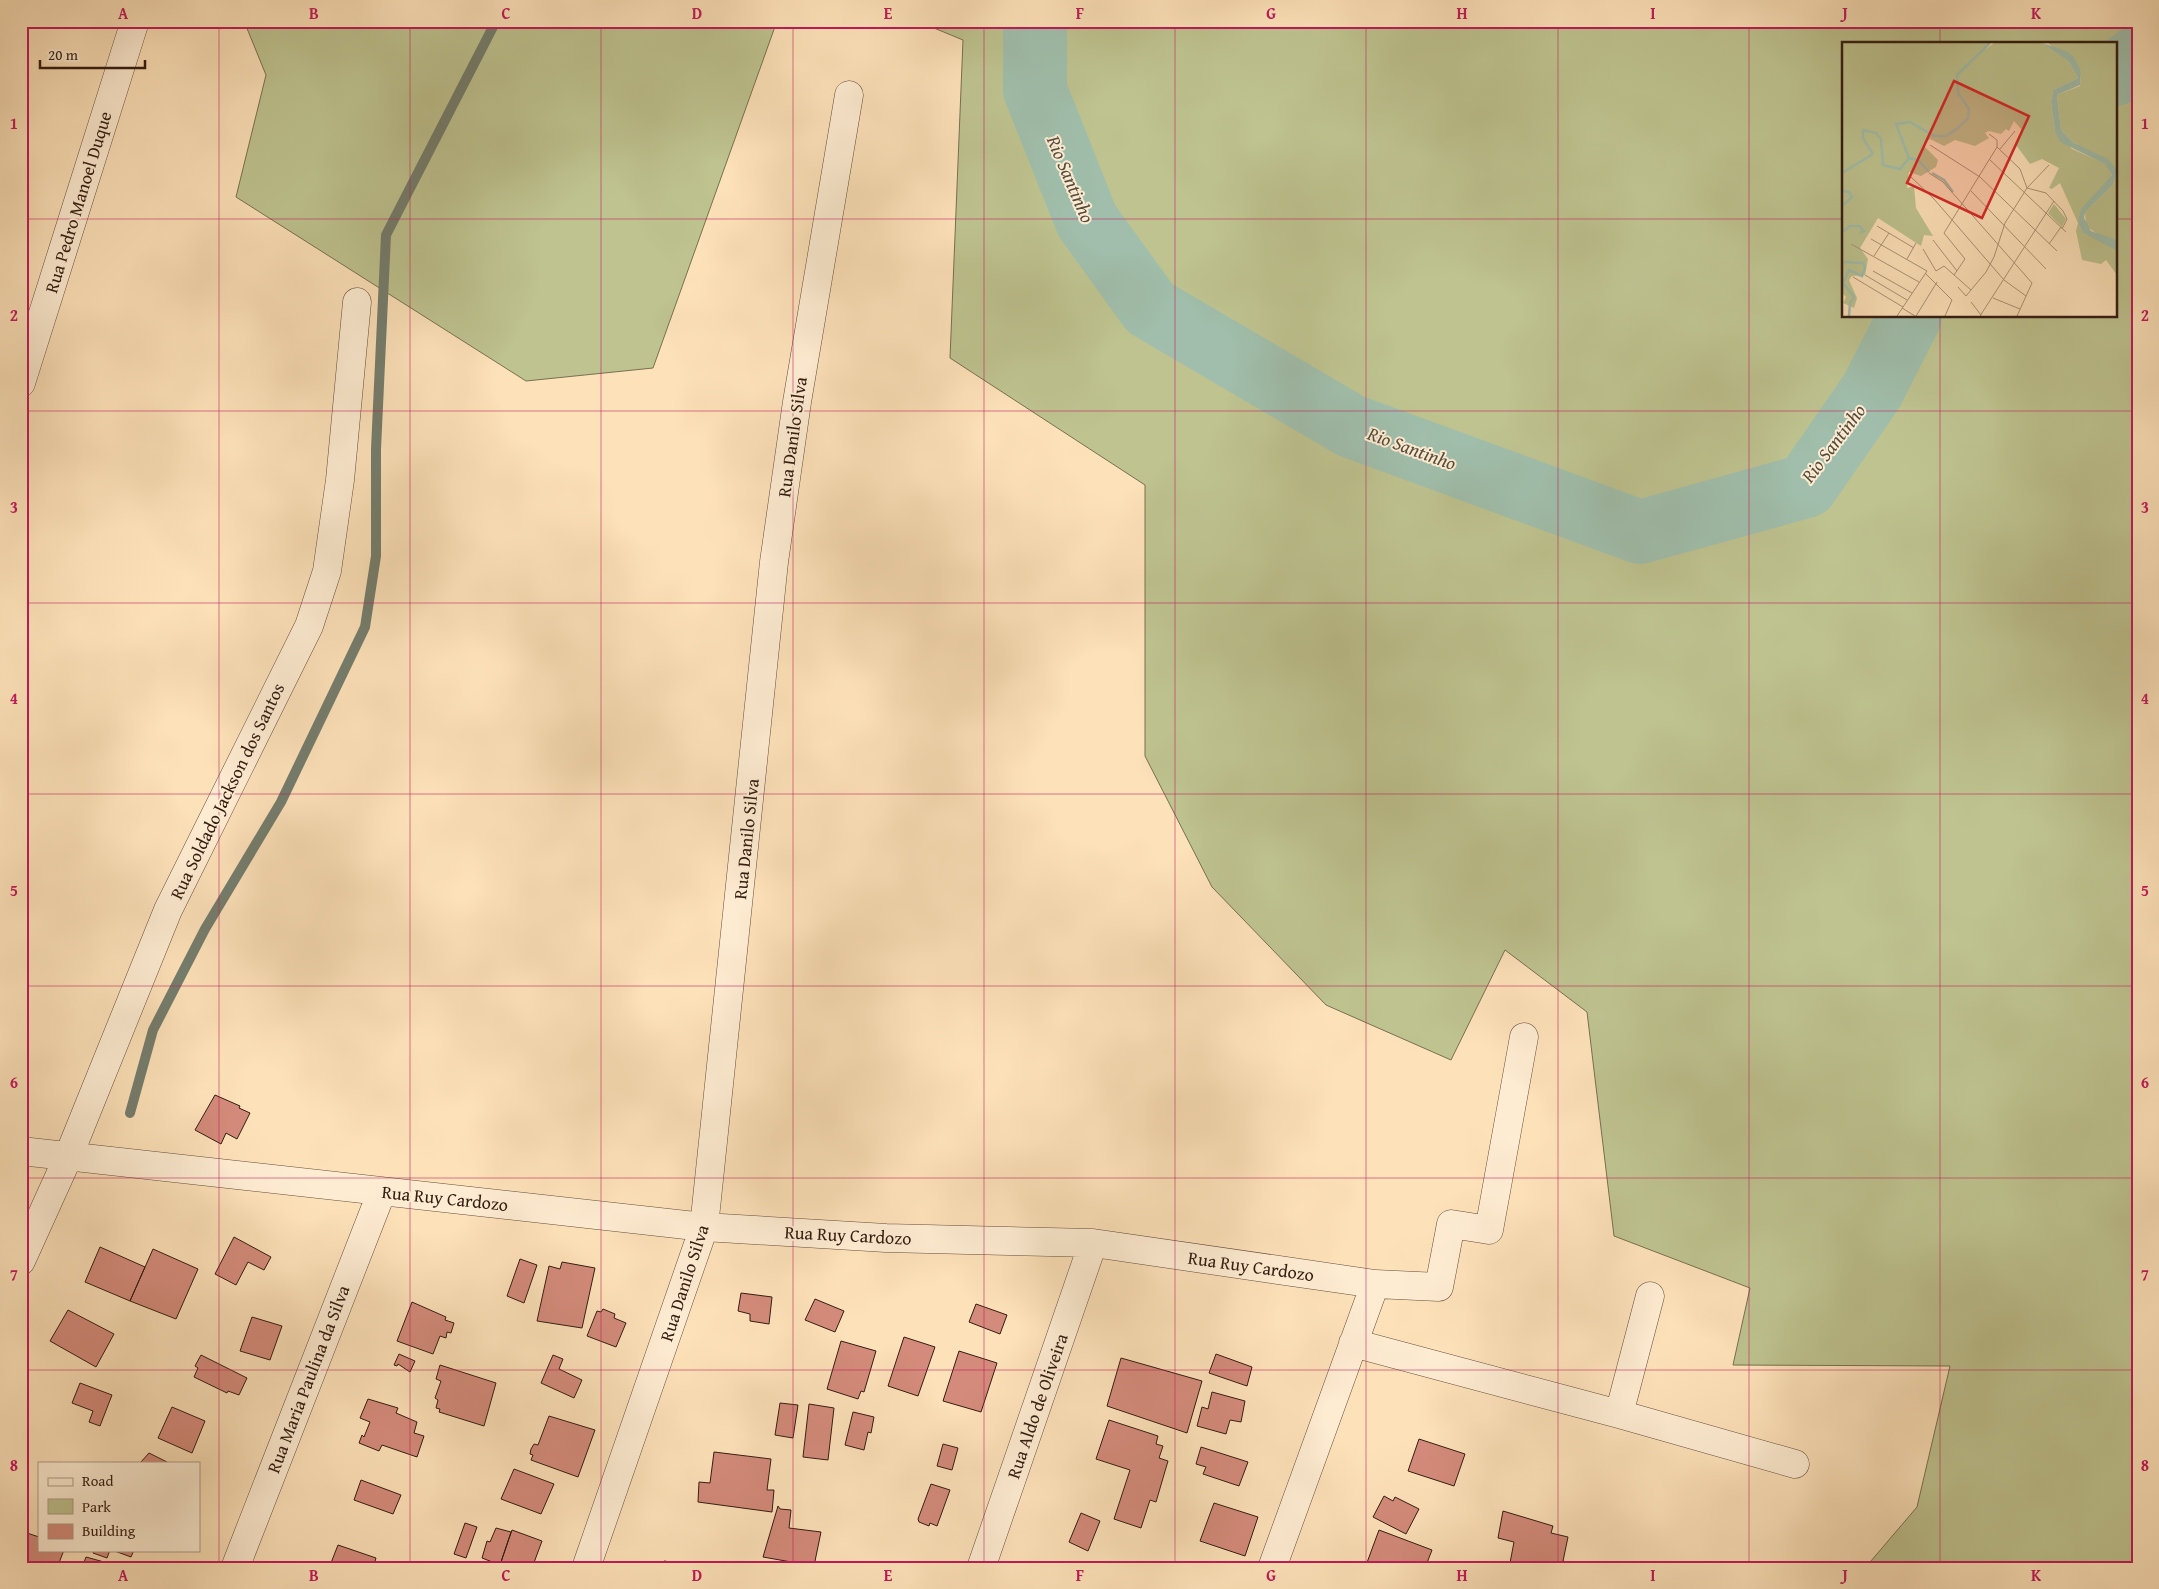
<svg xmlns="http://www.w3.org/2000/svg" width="2159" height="1589" font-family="'Gentium Book Plus',serif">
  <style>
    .green { fill: #bec390; stroke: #787050; fill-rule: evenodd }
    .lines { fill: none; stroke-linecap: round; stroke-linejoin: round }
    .stream { stroke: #747d6d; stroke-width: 10 }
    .river { stroke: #a0beab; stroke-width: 64 }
    .building { fill: #d48b7b; stroke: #331c11 }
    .minor-casing { stroke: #664d3b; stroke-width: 29 }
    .minor { stroke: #feecd2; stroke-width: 28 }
    .grid { fill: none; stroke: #c2185b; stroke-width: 1; stroke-opacity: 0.55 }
    .labels { text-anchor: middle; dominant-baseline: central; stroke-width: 4; stroke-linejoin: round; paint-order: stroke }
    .street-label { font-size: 18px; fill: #331c11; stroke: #feecd2 }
    .water-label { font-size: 19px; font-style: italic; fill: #544d3f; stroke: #feecd2 }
    .inset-river { fill: none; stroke: #a0beab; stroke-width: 2.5 }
    .inset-road { fill: none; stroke: #ac9276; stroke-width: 1 }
    .view { fill: #d62828; fill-opacity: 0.15; stroke: #d62828; stroke-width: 2.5 }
    .inset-edge { fill: none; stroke: #331c11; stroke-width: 2.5 }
    .neatline { fill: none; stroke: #c2185b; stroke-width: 2 }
    .grid-label { font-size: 16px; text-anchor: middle; font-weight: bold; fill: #c2185b }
  </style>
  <rect width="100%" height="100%" fill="#fde1b9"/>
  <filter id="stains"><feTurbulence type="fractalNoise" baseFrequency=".004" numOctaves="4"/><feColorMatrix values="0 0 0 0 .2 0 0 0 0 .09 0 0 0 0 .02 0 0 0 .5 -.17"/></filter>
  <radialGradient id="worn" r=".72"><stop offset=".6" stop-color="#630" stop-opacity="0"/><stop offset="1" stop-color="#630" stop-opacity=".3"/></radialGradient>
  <!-- green -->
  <path class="green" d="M 244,21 L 777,21 L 653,368 L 526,381 L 236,197 L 266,75 Z
    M 917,21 L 2138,21 L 2138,1568 L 1865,1568 L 1917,1507 L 1950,1366 L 1733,1365 L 1750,1288 L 1614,1236 L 1587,1012 L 1505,950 L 1451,1060 L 1326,1005 L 1212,887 L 1145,756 L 1145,485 L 950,358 L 963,40 ZM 1843,44 L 2115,44 L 2115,316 L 1843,316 Z"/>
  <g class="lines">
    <!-- stream -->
    <path class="stream" d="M 130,1113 L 153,1030 L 205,929 L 281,802 L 365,627 L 376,556 L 376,449 L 386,235 L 496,21"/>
    <!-- river -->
    <path class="river" d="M 1035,21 L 1035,90 L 1087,221 L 1150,308 L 1351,426 L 1640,532 L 1806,486 L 1872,391 L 1910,316
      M 2115,74 L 2138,57"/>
  </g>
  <!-- building -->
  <path class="building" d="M 215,1095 L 240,1106 L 239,1108 L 250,1113 L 237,1139 L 226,1133 L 221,1144 L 195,1130 Z
    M 234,1237 L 271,1257 L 264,1270 L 248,1262 L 236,1285 L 215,1274 Z
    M 100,1247 L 145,1267 L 130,1301 L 85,1282 Z
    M 153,1249 L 198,1269 L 176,1319 L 130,1301 Z
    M 520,1259 L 537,1265 L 524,1303 L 507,1296 Z
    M 562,1262 L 595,1268 L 582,1328 L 537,1321 L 549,1266 L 560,1269 Z
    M 741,1293 L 772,1297 L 769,1324 L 750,1321 L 750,1314 L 738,1311 Z
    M 815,1299 L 844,1311 L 835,1332 L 805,1320 Z
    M 412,1302 L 446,1317 L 445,1320 L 454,1323 L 451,1333 L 447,1332 L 446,1338 L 440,1336 L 433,1354 L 397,1341 Z
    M 976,1304 L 1007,1315 L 1000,1334 L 969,1322 Z
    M 603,1309 L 615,1314 L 614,1318 L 626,1323 L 616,1347 L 587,1336 L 597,1311 L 601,1312 Z
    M 68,1310 L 114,1334 L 96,1367 L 50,1341 Z
    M 252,1317 L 282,1326 L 270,1360 L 240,1351 Z
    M 904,1337 L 935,1347 L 918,1396 L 888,1386 Z
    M 841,1341 L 876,1351 L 864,1392 L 861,1391 L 858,1399 L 827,1389 Z
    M 959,1351 L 997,1363 L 981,1412 L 943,1401 Z
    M 399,1354 L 415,1361 L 410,1372 L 398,1364 L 397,1366 L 394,1365 Z
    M 1216,1354 L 1252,1367 L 1247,1386 L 1209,1373 Z
    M 201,1355 L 247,1378 L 239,1395 L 228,1391 L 227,1393 L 194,1377 L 198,1368 L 195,1366 Z
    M 553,1355 L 563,1359 L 559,1369 L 582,1380 L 574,1398 L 541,1383 Z
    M 1121,1358 L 1202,1381 L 1187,1433 L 1107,1406 Z
    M 440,1365 L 496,1383 L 484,1426 L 439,1412 L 440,1409 L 436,1408 L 438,1400 L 435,1398 L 441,1381 L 436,1379 Z
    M 80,1383 L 112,1395 L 100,1426 L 89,1422 L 93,1411 L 72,1403 Z
    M 1212,1392 L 1245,1401 L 1241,1422 L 1230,1420 L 1226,1434 L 1197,1426 L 1202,1407 L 1208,1409 Z
    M 368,1399 L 398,1408 L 396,1413 L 417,1422 L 414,1433 L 424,1436 L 417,1457 L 382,1445 L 379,1451 L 359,1443 L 362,1435 L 364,1437 L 370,1422 L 360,1418 Z
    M 780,1403 L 798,1405 L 793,1438 L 775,1435 Z
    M 809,1404 L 834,1408 L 828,1460 L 803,1457 Z
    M 172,1407 L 205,1421 L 192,1453 L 158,1438 Z
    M 853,1412 L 874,1417 L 871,1433 L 868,1432 L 864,1450 L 845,1445 Z
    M 549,1416 L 595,1430 L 578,1477 L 531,1460 L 533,1455 L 530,1454 L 531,1449 L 534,1444 L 538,1445 Z
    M 1109,1420 L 1158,1436 L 1156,1444 L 1163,1446 L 1159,1458 L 1168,1461 L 1156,1502 L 1150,1500 L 1141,1528 L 1114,1519 L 1130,1470 L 1096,1459 Z
    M 1419,1439 L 1465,1454 L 1454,1486 L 1408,1471 Z
    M 943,1444 L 958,1448 L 952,1470 L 937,1466 Z
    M 1201,1447 L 1248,1462 L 1239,1486 L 1203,1474 L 1206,1467 L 1196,1464 Z
    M 714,1452 L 771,1459 L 767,1490 L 774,1490 L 772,1512 L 698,1502 L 699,1482 L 710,1483 Z
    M 149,1453 L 167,1462 L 167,1463 L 140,1463 Z
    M 514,1469 L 554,1484 L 541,1514 L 501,1499 Z
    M 361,1480 L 401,1495 L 393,1514 L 354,1500 Z
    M 931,1484 L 950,1490 L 937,1526 L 930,1523 L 929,1526 L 919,1522 L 918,1519 Z
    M 1384,1496 L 1393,1501 L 1395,1497 L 1419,1509 L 1406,1534 L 1373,1517 Z
    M 1214,1503 L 1258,1517 L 1245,1556 L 1200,1541 Z
    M 778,1506 L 780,1509 L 791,1510 L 789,1528 L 821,1532 L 814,1566 L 763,1557 Z
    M 1503,1511 L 1553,1526 L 1551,1533 L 1568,1537 L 1563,1561 L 1586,1568 L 1515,1568 L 1516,1565 L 1510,1563 L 1514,1542 L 1498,1538 Z
    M 1081,1513 L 1100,1521 L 1088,1551 L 1069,1542 Z
    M 465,1523 L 477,1527 L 466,1558 L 454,1554 Z
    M 496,1528 L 511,1532 L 500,1565 L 482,1558 L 487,1541 L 490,1542 Z
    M 512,1530 L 542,1541 L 532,1568 L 507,1568 L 500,1565 Z
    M 1379,1530 L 1432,1550 L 1425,1568 L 1365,1568 Z
    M 21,1531 L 39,1537 L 39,1550 L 64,1550 L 57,1568 L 21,1568 Z
    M 338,1545 L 376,1558 L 373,1568 L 329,1568 Z
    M 94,1550 L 110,1550 L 107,1558 L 93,1553 Z
    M 112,1550 L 134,1550 L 131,1557 Z
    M 86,1557 L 104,1562 L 103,1568 L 82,1568 Z
    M 664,1561 L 704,1567 L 704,1568 L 663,1568 Z"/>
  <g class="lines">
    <defs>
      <path id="minor" d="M 21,383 L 135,21
        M 21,1151 L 704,1227 L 886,1238 L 1093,1243 L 1375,1284 L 1272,1568
        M 21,1261 L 69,1155 L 168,910 L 309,626 L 327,571 L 340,480 L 357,302
        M 1375,1284 L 1439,1287 L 1451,1224 L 1489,1230 L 1524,1037
        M 1353,1343 L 1619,1414 L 1795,1464
        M 1619,1414 L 1650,1296
        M 235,1568 L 382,1191
        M 586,1568 L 704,1227 L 774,562 L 797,402 L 849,95
        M 981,1568 L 1093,1243"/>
    </defs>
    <!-- minor casing -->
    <use href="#minor" class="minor-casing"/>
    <!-- minor -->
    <use href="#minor" class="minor"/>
  </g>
  <!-- grid -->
  <path class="grid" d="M 219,21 L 219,1568M 410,21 L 410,1568M 601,21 L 601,1568M 793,21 L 793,1568M 984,21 L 984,1568M 1175,21 L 1175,1568M 1366,21 L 1366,1568M 1558,21 L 1558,1568M 1749,21 L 1749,1568M 1940,21 L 1940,44M 21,219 L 1843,219M 2115,219 L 2138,219M 1940,316 L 1940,1568M 21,411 L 2138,411M 21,603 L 2138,603M 21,794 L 2138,794M 21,986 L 2138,986M 21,1178 L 2138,1178M 21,1370 L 2138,1370"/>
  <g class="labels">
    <!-- street labels -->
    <g class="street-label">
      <text transform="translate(78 202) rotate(-73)">Rua Pedro Manoel Duque</text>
      <text transform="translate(792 437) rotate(-82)">Rua Danilo Silva</text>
      <text transform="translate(227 791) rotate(-64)">Rua Soldado Jackson dos Santos</text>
      <text transform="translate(746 839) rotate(-84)">Rua Danilo Silva</text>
      <text transform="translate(445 1198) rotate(6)">Rua Ruy Cardozo</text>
      <text transform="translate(848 1235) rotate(3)">Rua Ruy Cardozo</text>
      <text transform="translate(1251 1266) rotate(8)">Rua Ruy Cardozo</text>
      <text transform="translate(684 1283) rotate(-72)">Rua Danilo Silva</text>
      <text transform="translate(308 1379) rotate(-69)">Rua Maria Paulina da Silva</text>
      <text transform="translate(1037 1406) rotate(-71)">Rua Aldo de Oliveira</text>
    </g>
    <!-- water labels -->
    <g class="water-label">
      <text transform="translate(1071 179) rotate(67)">Rio Santinho</text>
      <text transform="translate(1833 443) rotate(-53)">Rio Santinho</text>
      <text transform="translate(1412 448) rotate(20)">Rio Santinho</text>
    </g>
  </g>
  <!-- overview -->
  <g transform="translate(1842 42)">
    <rect width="275" height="275" fill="#fde1b9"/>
    <path d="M 0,1 L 147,1 L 144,7 L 152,1 L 200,1 L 227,20 L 236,36 L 211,48 L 209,60 L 213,89 L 230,107 L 264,122 L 267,128 L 270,133 L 236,181 L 241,191 L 274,206 L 275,233 L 264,218 L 259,222 L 240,218 L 234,189 L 236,181 L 218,141 L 210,147 L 207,146 L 217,126 L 200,117 L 188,122 L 174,103 L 180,88 L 172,79 L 167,89 L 164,87 L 159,92 L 147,89 L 143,91 L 147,96 L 133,104 L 113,98 L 102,104 L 88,97 L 81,103 L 96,118 L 94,125 L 79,134 L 67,130 L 65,146 L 72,144 L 74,166 L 91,194 L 82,193 L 79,204 L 36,176 L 18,206 L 26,217 L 23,233 L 10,234 L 7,238 L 15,256 L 12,266 L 1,261 L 4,255 L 0,251 ZM 206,1 L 275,1 L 275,198 L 260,195 L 244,184 L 243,170 L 271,143 L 275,128 L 232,101 L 219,88 L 215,53 L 238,44 L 239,30 ZM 212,162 L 224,177 L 220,185 L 206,171 Z" fill="#bec390"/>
    <path d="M 200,1 L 224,9 L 232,15 L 239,30 L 238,43 L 215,53 L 219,88 L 232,101 L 266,117 L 275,128 L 271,143 L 243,170 L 242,176 L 249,189 L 275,198 L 274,208 L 241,191 L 236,181 L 239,167 L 270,133 L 263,122 L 218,100 L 213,89 L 209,60 L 211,48 L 236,36 L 227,20 Z" fill="#a0beab"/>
    <path class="inset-river" d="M 31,112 L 21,96 L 21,88 L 34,91 L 39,97 L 41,123 L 58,127 L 67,116 L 54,82 L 68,80 L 92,94 L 104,94 L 115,87 L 126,76 L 127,67 L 116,51 L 115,33 L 148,1M 67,116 L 76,118 L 87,130M 0,131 L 31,112M 90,131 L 102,138 L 111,150M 0,149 L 7,150 L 10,155 L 0,164M 0,190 L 8,184 L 17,184 L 22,189 L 18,191M 0,220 L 21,221 L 23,226 L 20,234 L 7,228 L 1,241 L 12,255 L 8,261 L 7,274"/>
    <path class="inset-road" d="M 147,92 L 155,98 L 155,105M 88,103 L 138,135 L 215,209M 158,107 L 173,89M 147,117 L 224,190M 87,131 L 101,140 L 190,241 L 175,274M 68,134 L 92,157 L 162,238 L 184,254M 129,149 L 204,227M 35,184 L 72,206M 29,197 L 85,229 L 55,274M 91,198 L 115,229M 9,202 L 77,240M 207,202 L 219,185M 81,207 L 94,229 L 102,224 L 129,248M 32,214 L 47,191M 65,217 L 74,201M 31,229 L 70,251M 83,231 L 110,258 L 103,274M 23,233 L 65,258M 112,233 L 123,217 L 102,191 L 155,105 L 178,127 L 185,146 L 204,151 L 221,169 L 225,177 L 220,187M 11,235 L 61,265M 116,245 L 124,254 L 144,230 L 152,215 L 163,181 L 185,146 L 207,123M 151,256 L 178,267M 129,260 L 139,273M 60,266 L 73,274M 74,274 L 95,240M 138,274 L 212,159"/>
    <path class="view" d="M 112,39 L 187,74 L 140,176 L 65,141 Z"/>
    <rect width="275" height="275" class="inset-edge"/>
  </g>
  <!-- margin -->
  <rect width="2159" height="1589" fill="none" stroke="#fde1b9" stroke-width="55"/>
  <!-- legend -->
  <rect x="38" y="1462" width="162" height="90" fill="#feecd2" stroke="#ad9985"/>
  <rect x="48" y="1478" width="25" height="8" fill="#feecd2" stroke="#ad9985"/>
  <text x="82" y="1486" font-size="15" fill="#331c11">Road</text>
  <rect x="48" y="1499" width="25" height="15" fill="#bec390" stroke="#ad9985"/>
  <text x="82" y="1512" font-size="15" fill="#331c11">Park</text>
  <rect x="48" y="1524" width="25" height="15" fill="#d48b7b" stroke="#ad9985"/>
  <text x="82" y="1536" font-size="15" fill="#331c11">Building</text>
  <!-- scale -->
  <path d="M40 60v8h105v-8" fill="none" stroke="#331c11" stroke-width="2.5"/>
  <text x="48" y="60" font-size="15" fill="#331c11" stroke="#feecd2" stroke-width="4" paint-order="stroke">20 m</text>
  <rect x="28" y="28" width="2104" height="1534" class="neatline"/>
  <g class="grid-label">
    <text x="123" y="19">A</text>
    <text x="314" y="19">B</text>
    <text x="506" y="19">C</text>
    <text x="697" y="19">D</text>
    <text x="888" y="19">E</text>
    <text x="1080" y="19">F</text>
    <text x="1271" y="19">G</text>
    <text x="1462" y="19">H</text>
    <text x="1653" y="19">I</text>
    <text x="1845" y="19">J</text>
    <text x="2036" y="19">K</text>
    <text x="14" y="129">1</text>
    <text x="2145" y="129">1</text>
    <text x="14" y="321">2</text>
    <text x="2145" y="321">2</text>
    <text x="14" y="513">3</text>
    <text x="2145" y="513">3</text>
    <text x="14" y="704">4</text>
    <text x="2145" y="704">4</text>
    <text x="14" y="896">5</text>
    <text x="2145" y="896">5</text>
    <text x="14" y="1088">6</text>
    <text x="2145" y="1088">6</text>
    <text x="14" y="1280">7</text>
    <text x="2145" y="1280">7</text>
    <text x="14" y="1471">8</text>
    <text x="2145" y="1471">8</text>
    <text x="123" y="1581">A</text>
    <text x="314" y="1581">B</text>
    <text x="506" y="1581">C</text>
    <text x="697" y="1581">D</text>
    <text x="888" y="1581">E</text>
    <text x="1080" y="1581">F</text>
    <text x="1271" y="1581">G</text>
    <text x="1462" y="1581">H</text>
    <text x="1653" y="1581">I</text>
    <text x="1845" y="1581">J</text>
    <text x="2036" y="1581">K</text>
  </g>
  <rect width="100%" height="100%" filter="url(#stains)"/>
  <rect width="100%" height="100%" fill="url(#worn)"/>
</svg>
